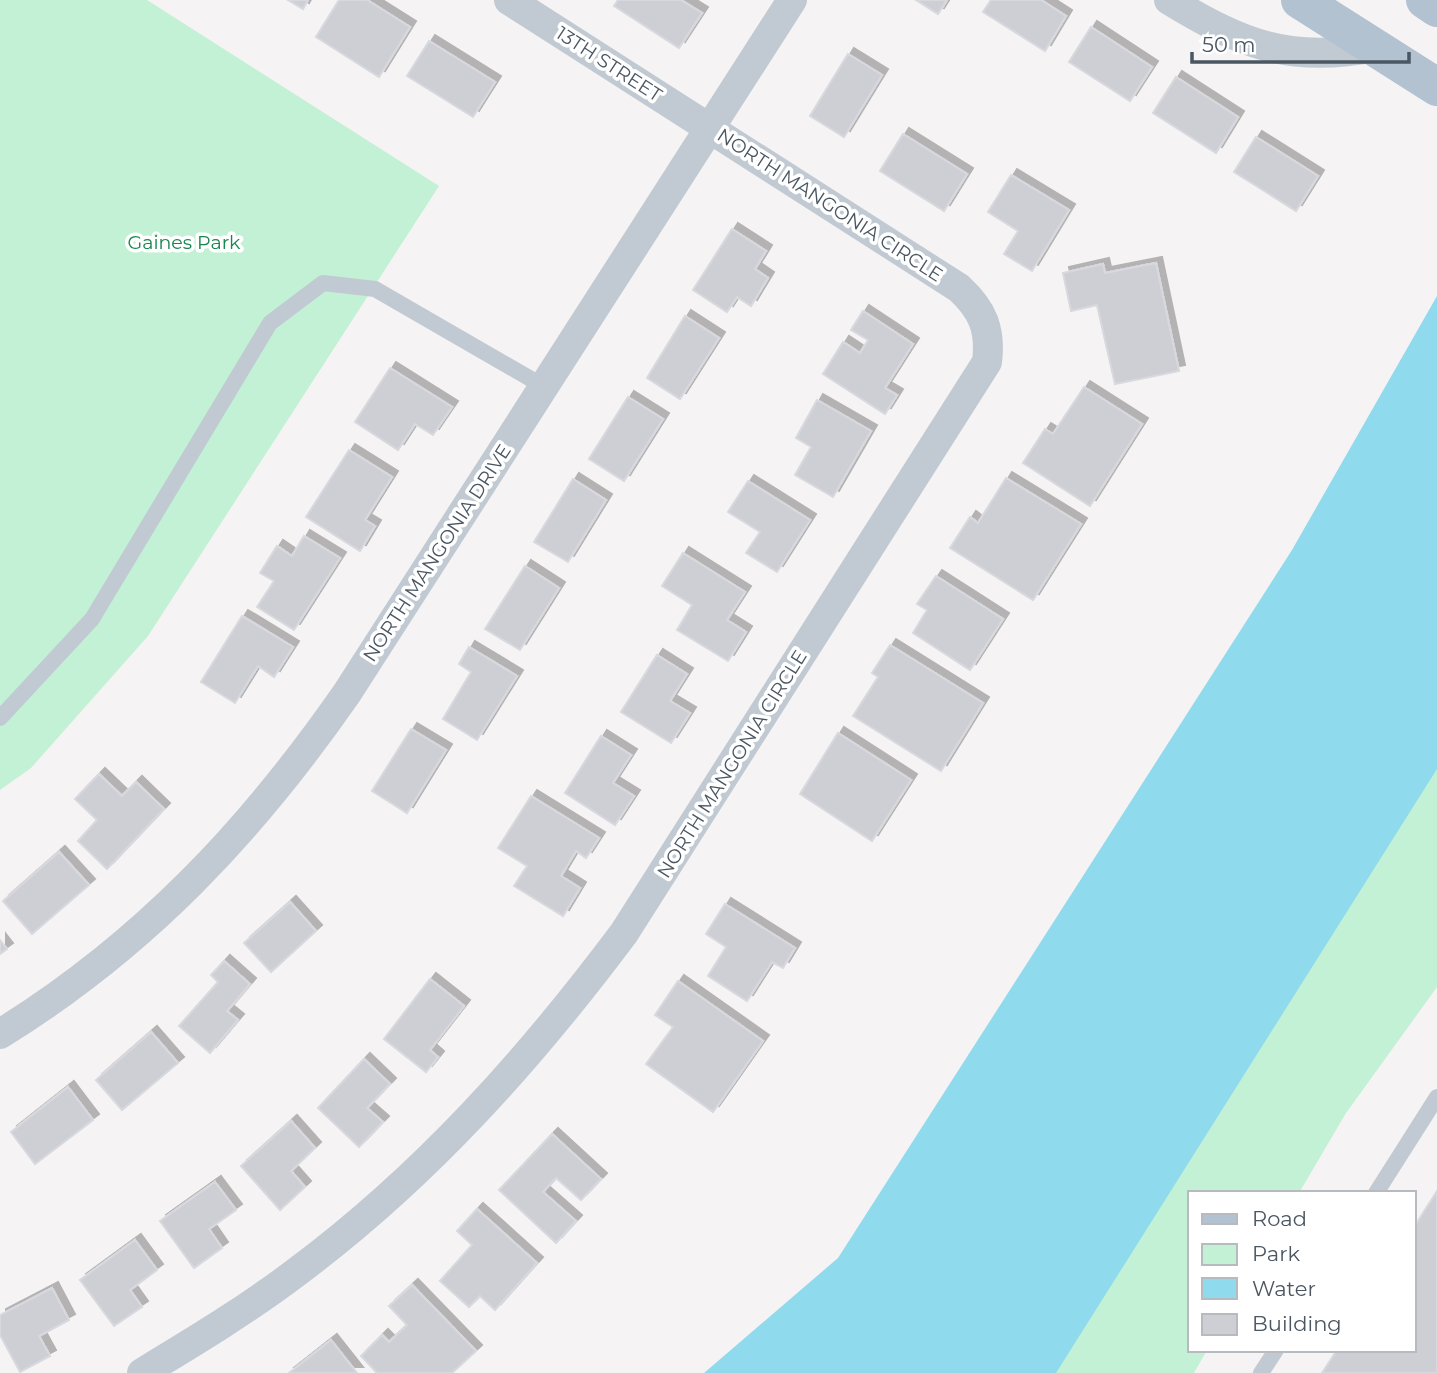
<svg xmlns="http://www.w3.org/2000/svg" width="1437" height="1373" font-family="Montserrat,sans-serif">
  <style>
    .green { fill: #c3f1d5 }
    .water { fill: #90daee }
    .building { fill: #cdcfd5; stroke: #d7d9de; stroke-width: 2; filter: url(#shadow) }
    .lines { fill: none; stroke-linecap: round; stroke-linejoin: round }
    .lane { stroke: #c1cad2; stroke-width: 16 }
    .street { stroke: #c1cad2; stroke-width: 30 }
    .primary { stroke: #b3c2d1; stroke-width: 38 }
    .labels { text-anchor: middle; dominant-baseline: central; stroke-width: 7; stroke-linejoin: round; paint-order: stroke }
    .street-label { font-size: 19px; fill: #4a5661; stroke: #fff }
    .park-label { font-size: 19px; fill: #17864f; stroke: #fff }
  </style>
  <defs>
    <filter id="shadow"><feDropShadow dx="6" dy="-6" stdDeviation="0" flood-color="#0004"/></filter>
  </defs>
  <rect width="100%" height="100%" fill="#f5f3f3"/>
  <!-- green -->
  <path class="green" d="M 0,0 L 147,0 L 439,186 L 148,636 L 31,768 L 0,790 Z
    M 1437,766 L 1437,987 L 1346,1113 L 1299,1193 L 1190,1193 L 1190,1350 L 1207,1350 L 1194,1373 L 1054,1373 Z"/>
  <!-- water -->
  <path class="water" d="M 1437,296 L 1437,769 L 1056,1373 L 704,1373 L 838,1258 L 1292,550 Z"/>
  <!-- building -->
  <path class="building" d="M 288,0 L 308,0 L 303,9 Z
    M 339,0 L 367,0 L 410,27 L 379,77 L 316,37 Z
    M 618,0 L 681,0 L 702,13 L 679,48 L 614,6 Z
    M 916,0 L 947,0 L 938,14 Z
    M 991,0 L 1041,0 L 1066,16 L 1045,51 L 983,12 Z
    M 1091,27 L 1152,67 L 1130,101 L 1069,62 Z
    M 429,41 L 495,82 L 473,117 L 407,76 Z
    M 848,54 L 882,75 L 844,137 L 810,116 Z
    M 1176,77 L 1238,117 L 1216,153 L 1153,113 Z
    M 903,134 L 967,174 L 944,211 L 880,171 Z
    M 1256,137 L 1318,176 L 1296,211 L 1234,172 Z
    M 1011,175 L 1069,210 L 1032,271 L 1004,254 L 1018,231 L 988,212 Z
    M 732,229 L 766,251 L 755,269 L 768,278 L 751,306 L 737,297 L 727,312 L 693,290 Z
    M 1156,263 L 1179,371 L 1115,384 L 1097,305 L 1071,311 L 1063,273 L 1103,264 L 1105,273 Z
    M 863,311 L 913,344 L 885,388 L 897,395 L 885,414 L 823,374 L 843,342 L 860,353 L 868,340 L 851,330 Z
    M 685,316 L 719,338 L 680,399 L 647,378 Z
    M 390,368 L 452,407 L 433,435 L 415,424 L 398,450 L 355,422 Z
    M 1084,387 L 1142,424 L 1090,506 L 1023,463 L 1045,429 L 1053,434 Z
    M 628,397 L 663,419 L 624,481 L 589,459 Z
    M 817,400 L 871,431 L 833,497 L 795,475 L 811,447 L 796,438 Z
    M 349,450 L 392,477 L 365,520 L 375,526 L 360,551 L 306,517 Z
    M 1006,478 L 1081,524 L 1033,600 L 950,548 L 970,517 L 978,523 Z
    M 573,479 L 606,500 L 568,562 L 534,542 Z
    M 748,481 L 810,520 L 777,572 L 746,553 L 760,532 L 728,512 Z
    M 304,536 L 340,558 L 294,630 L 257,607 L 274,581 L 260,573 L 277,546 L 292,556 Z
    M 683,553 L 745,592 L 727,620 L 746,632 L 728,661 L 677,630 L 692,605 L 662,586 Z
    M 525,566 L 559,588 L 520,650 L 485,629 Z
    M 936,576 L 1003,619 L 970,670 L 913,633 L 927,610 L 917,604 Z
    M 242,616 L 293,647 L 274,677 L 258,666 L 235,703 L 201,682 Z
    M 890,645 L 983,703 L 941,771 L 853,716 L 878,677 L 872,673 Z
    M 469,647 L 517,676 L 477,740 L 443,719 L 471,672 L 459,664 Z
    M 657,655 L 687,674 L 670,701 L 690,713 L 671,743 L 621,712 Z
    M 411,729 L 446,750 L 407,813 L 372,791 Z
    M 838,733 L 911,780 L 872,841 L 800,794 Z
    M 601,736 L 631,755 L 613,783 L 634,796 L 615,825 L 565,793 Z
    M 99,774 L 122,796 L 136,782 L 164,809 L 107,869 L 78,841 L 97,820 L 75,799 Z
    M 531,796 L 599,838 L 586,858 L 576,851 L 561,876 L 580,888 L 563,916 L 514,886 L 527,866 L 498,848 Z
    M 59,852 L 89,885 L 32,934 L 3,901 Z
    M 290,902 L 316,931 L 271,972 L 244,943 Z
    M 725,904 L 795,948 L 783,968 L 772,962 L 747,1001 L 708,976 L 726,947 L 706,934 Z
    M 0,940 L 7,949 L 0,954 Z
    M 224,961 L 250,984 L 227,1011 L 238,1020 L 210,1053 L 179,1026 L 218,982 L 211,975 Z
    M 430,979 L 464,1006 L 430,1050 L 438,1057 L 426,1072 L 384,1039 Z
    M 678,981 L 763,1041 L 713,1112 L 646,1064 L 673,1027 L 655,1015 Z
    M 151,1032 L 178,1063 L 122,1110 L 96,1080 Z
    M 364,1059 L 390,1084 L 367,1108 L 383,1122 L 359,1147 L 318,1108 Z
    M 68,1087 L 93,1120 L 35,1164 L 11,1132 Z
    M 291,1121 L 315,1148 L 291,1171 L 305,1187 L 280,1210 L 241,1166 Z
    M 552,1134 L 601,1179 L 581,1200 L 556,1178 L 543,1192 L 576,1221 L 556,1243 L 499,1190 Z
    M 215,1182 L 236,1210 L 209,1229 L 222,1248 L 194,1268 L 160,1221 Z
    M 1437,1191 L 1437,1373 L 1322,1373 L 1337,1350 L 1414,1350 L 1414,1227 Z
    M 477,1209 L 537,1263 L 495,1310 L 480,1296 L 469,1307 L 440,1281 L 472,1245 L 457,1231 Z
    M 135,1240 L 157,1270 L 130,1290 L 142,1307 L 114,1326 L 80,1280 Z
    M 412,1285 L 476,1351 L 452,1373 L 377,1373 L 361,1356 L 382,1335 L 389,1342 L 407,1325 L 389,1306 Z
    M 52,1288 L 69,1320 L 39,1336 L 50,1356 L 20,1372 L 0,1335 L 0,1315 Z
    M 331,1340 L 357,1373 L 289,1373 Z"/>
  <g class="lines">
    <!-- lane -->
    <path class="lane" d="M 0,718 L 92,619 L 270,323 L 323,283 L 375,289 L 543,386
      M 1376,1193 L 1437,1097
      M 1261,1373 L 1276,1350"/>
    <!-- street -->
    <path class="street" d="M 1169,0 C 1241,44 1290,64 1375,47
      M 0,1034 C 144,945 251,831 347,693 L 792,0
      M 142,1373 C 195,1341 248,1309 298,1271 C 425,1176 529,1060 624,933 L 987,362 C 991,330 983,310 959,288 L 509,0"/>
    <!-- primary -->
    <path class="primary" d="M 1300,0 L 1437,87
      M 1425,0 L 1437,8"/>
  </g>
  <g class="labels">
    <!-- street labels -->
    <g class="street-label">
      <text transform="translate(609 64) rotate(33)">13TH STREET</text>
      <text transform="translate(830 205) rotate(33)">NORTH MANGONIA CIRCLE</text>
      <text transform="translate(437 553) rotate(-57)">NORTH MANGONIA DRIVE</text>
      <text transform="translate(732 764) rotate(-58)">NORTH MANGONIA CIRCLE</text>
    </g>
    <!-- park labels -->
    <g class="park-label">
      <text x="184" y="242">Gaines Park</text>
    </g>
  </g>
  <!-- legend -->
  <rect x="1188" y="1191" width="228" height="161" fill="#ffffff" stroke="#b7bbc0" stroke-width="2"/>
  <rect x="1202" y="1214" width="35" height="10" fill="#b3c2d1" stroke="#b7bbc0" stroke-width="2"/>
  <text x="1252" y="1226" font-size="21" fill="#4a5661">Road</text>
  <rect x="1202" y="1244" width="35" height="21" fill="#c3f1d5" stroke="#b7bbc0" stroke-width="2"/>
  <text x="1252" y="1261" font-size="21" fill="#4a5661">Park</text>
  <rect x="1202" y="1278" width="35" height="21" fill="#90daee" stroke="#b7bbc0" stroke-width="2"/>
  <text x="1252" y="1296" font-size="21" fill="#4a5661">Water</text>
  <rect x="1202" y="1314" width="35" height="21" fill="#cdcfd5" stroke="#b7bbc0" stroke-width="2"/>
  <text x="1252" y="1331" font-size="21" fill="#4a5661">Building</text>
  <!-- scale -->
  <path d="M1192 52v10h217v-10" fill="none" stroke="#4a5661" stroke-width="3.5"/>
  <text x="1202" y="52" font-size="21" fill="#4a5661" stroke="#ffffff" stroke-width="5" paint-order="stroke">50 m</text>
</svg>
